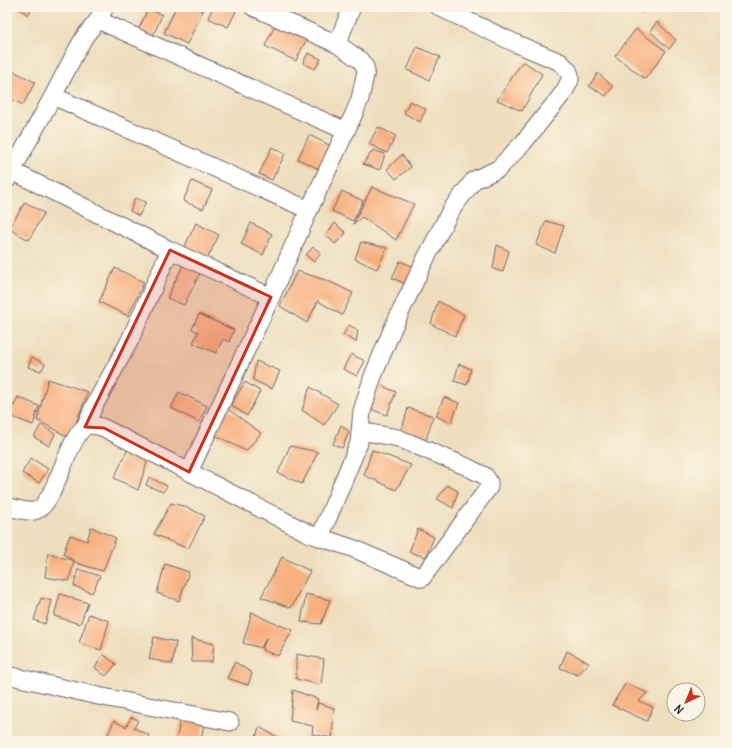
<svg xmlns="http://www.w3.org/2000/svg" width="732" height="748" font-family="Delius,sans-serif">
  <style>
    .building { fill: #f8af7e }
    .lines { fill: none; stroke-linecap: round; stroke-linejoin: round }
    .minor-casing { stroke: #696468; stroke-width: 19 }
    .minor { stroke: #fff; stroke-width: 17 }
    .marked { fill: #c8321e; fill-opacity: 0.2; stroke: #c8321e; stroke-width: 3; stroke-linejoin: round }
  </style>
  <rect width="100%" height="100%" fill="#fcf5e5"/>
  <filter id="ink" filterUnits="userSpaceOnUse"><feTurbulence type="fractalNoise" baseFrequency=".025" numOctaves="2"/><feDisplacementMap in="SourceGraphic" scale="8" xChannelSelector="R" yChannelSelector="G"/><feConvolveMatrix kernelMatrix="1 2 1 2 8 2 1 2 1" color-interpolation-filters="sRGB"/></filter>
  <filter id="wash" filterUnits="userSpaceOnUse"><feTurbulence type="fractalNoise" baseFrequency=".012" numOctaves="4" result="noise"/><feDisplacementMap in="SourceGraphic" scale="16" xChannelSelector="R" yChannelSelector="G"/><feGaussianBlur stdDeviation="0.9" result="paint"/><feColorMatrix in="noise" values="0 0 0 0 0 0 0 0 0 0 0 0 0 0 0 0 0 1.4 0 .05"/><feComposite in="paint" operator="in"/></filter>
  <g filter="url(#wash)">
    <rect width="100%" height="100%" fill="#eedebd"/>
    <g id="blocks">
      <!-- building -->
      <path class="building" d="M 17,7 L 33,7 L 28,15 Z
        M 133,7 L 152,7 L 151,10 L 162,15 L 152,38 L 138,31 L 146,13 Z
        M 176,7 L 194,7 L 203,11 L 187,44 L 164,33 Z
        M 213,7 L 238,7 L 228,27 L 208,18 Z
        M 464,7 L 473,7 L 471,11 Z
        M 633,7 L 646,7 L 643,13 Z
        M 657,22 L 676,40 L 669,49 L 650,31 Z
        M 276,23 L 307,38 L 296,61 L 265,46 Z
        M 636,29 L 666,51 L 645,79 L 615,56 Z
        M 417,47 L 440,57 L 429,80 L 407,70 Z
        M 308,53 L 321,59 L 315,69 L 303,63 Z
        M 523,61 L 542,74 L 522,111 L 497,100 Z
        M 9,69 L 35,82 L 23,105 L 7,97 L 7,72 Z
        M 598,73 L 613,87 L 606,96 L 589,86 Z
        M 410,101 L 426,109 L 420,122 L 404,113 Z
        M 378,127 L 396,136 L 387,153 L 369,144 Z
        M 309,135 L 331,146 L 319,169 L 298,159 Z
        M 272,147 L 285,154 L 272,180 L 259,174 Z
        M 373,150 L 385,154 L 380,170 L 363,164 Z
        M 402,155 L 411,167 L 396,179 L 387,169 Z
        M 192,181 L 212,190 L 203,209 L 183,201 Z
        M 372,187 L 414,204 L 396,240 L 362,217 L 353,224 Z
        M 342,191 L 363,201 L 353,221 L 332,211 Z
        M 135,198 L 146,202 L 139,216 L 130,211 Z
        M 25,202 L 44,213 L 29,240 L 9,229 Z
        M 546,221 L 564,226 L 555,253 L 536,245 Z
        M 196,223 L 219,235 L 206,261 L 183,250 Z
        M 251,223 L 272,234 L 263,255 L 241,244 Z
        M 335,223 L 346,233 L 335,244 L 326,235 Z
        M 361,242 L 387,248 L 377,269 L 355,259 Z
        M 497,245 L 509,251 L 503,272 L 493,269 Z
        M 313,247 L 321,253 L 314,262 L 306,255 Z
        M 400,261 L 414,267 L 406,284 L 392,278 Z
        M 184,263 L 201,271 L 184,305 L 167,298 Z
        M 115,268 L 144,282 L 128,316 L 99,302 Z
        M 297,271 L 328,281 L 353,293 L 342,315 L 318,301 L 307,323 L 280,306 Z
        M 438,301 L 464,315 L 455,336 L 431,324 Z
        M 199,314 L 234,330 L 229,342 L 223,339 L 216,353 L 193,343 L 198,332 L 192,329 Z
        M 349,325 L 358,330 L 356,342 L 343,335 Z
        M 351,354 L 365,361 L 357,376 L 343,369 Z
        M 32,357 L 45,364 L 41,371 L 28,367 Z
        M 256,361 L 280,371 L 272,389 L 253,380 Z
        M 459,364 L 471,369 L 467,385 L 454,381 Z
        M 48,379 L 88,392 L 70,438 L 37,420 Z
        M 245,382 L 260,391 L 247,416 L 231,405 Z
        M 378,384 L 396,392 L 387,415 L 368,408 Z
        M 310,387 L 338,404 L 324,425 L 302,410 Z
        M 179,392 L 207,406 L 199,422 L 171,408 Z
        M 18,397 L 39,406 L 33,425 L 7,415 L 11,404 L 14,406 Z
        M 444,397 L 459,403 L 451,423 L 436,416 Z
        M 225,407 L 261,433 L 246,451 L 211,433 Z
        M 408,408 L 433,416 L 426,440 L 401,432 Z
        M 41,425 L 55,434 L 49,446 L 34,437 Z
        M 341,425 L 349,432 L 342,448 L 333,444 Z
        M 290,446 L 318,452 L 302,484 L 278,473 Z
        M 129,447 L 149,456 L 138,490 L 114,478 Z
        M 372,450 L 411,465 L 396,490 L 364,475 Z
        M 31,458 L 48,469 L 39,483 L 22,473 Z
        M 149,477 L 167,486 L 163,492 L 146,485 Z
        M 447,485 L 458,491 L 453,508 L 437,499 Z
        M 171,503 L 186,507 L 205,516 L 188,549 L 154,534 Z
        M 91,527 L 116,538 L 103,571 L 79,564 L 63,554 L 70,535 L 87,541 Z
        M 418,529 L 434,537 L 426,557 L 409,552 Z
        M 48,553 L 74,561 L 69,581 L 45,577 Z
        M 282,557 L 310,571 L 291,608 L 261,597 Z
        M 165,564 L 189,572 L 179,601 L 157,593 Z
        M 78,569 L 100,576 L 92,593 L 74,586 Z
        M 60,594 L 88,603 L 80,624 L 54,616 Z
        M 306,594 L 330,600 L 321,624 L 301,622 Z
        M 41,598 L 52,601 L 45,624 L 34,620 Z
        M 252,612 L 271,622 L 293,630 L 278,656 L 262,650 L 266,638 L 261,648 L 243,643 Z
        M 89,614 L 109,621 L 101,650 L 79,643 Z
        M 154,637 L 176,642 L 172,664 L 149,659 Z
        M 191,638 L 214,644 L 212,662 L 192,662 Z
        M 567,651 L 589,663 L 578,675 L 560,668 Z
        M 103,654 L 116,664 L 106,676 L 95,668 Z
        M 296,654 L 324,659 L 321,685 L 296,679 Z
        M 235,662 L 252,673 L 248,685 L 227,678 Z
        M 626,683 L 647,693 L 639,701 L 653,707 L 647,721 L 612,705 Z
        M 293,690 L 318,699 L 316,710 L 318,703 L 334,708 L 332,738 L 312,734 L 313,726 L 290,721 Z
        M 131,717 L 138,720 L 134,728 L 149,735 L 146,741 L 105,741 L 114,721 L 126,727 Z
        M 181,717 L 204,722 L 201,741 L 176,741 Z
        M 259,727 L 285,741 L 255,741 Z"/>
    </g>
  </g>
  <g filter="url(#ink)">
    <use href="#blocks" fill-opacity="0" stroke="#696468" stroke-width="1"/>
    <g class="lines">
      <defs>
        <path id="minor" d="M 98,20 L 346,131
          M 337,44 L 352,7
          M 53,96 L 309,210
          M 12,171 L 170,250 L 129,342 L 94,406 L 85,427
          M 7,180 L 53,96 L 78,48 L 85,36 L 98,20 L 105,7
          M 170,250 L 271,297 L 309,210 L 353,116 L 360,99 L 366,71 L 365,67 L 360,60 L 337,44 L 253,7
          M 189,472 L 271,297
          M 7,506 C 16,509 25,512 34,511 C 56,508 67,434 87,426 C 93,424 98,426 104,428 L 310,534 L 352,548 L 422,578 L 489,487 L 489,482 L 485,476 L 465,466 L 398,438 L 360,431
          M 320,537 L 359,443 L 362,411 L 373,376 L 392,330 L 425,260 L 451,210 L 474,180 L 498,169 L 523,143 L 564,92 L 570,80 L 570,75 L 568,70 L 560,62 L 517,44 L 439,7
          M 7,675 L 98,696 L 230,722"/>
      </defs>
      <!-- minor casing -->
      <use href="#minor" class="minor-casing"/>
      <!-- minor -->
      <use href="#minor" class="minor"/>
    </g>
  </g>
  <!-- marked area -->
  <path class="marked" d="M 170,250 L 271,297 L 189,472 L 104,428 L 85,427 Z"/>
  <!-- margin -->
  <rect width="732" height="748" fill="none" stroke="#fcf5e5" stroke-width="24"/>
  <!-- north arrow -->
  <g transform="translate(686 702) rotate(224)"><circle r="19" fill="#fcf5e5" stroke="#a5a1a1"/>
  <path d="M0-3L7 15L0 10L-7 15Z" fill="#c8321e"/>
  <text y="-6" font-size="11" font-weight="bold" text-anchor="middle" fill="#22223b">N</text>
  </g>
</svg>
